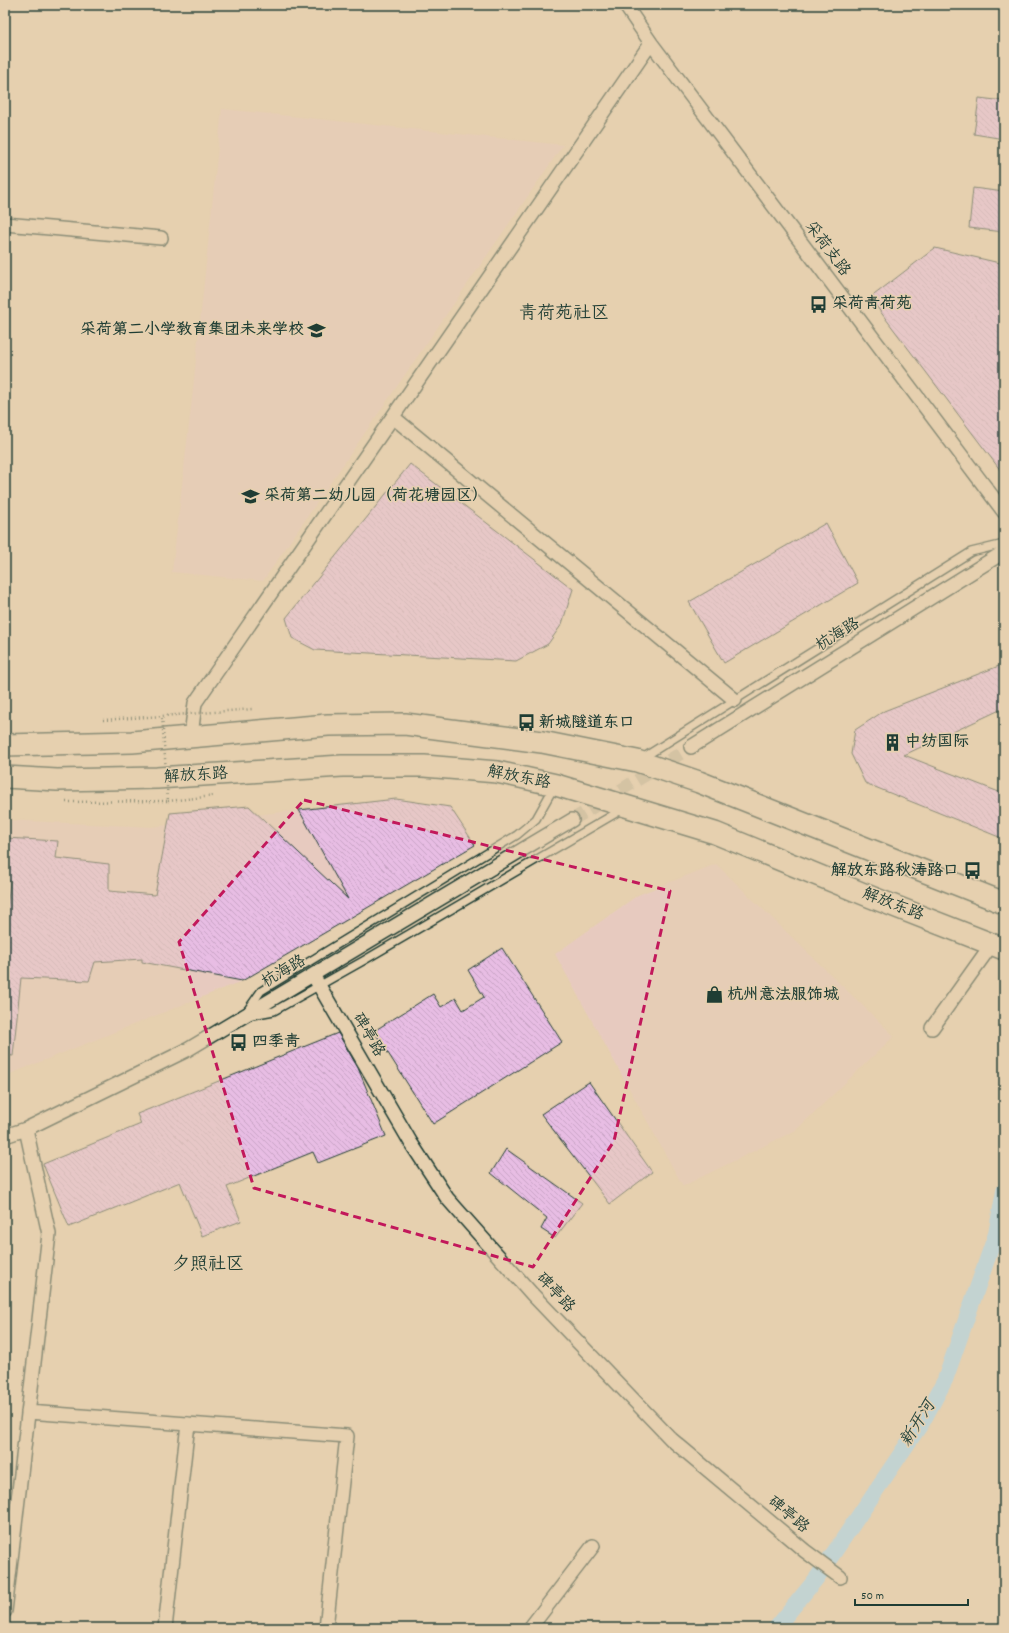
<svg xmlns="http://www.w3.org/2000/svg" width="1009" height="1633" font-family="Dekko,'LXGW WenKai TC',sans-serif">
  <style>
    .built { fill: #e7cabf }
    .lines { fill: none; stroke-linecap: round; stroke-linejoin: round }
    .canal { stroke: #9ad7fb; stroke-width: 16 }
    .building { fill: url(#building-back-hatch); stroke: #1f3d34 }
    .street-tunnel { stroke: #beb396; stroke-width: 13; stroke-dasharray: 13 6; stroke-linecap: butt }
    .lane-casing { stroke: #1f3d34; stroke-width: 10 }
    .street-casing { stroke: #1f3d34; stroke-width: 16 }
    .primary-casing { stroke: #1f3d34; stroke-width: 24 }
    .path { stroke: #1f3d34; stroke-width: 2.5; stroke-dasharray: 1 3; stroke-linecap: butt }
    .lane { stroke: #e6d0af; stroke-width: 7 }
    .street { stroke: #e6d0af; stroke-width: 13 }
    .primary { stroke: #e6d0af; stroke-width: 21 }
    .path-bridge { stroke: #1f3d34; stroke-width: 2.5; stroke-dasharray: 1 3; stroke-linecap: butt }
    .marked { fill: none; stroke: #c2185b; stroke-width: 3; stroke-dasharray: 8 5; stroke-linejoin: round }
    .labels { text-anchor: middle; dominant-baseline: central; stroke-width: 3; stroke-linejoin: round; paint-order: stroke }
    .street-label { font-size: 16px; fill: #1f3d34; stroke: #e6d0af }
    .poi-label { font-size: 16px; font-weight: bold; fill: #1f3d34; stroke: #e6d0af; text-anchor: start }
    .water-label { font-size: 17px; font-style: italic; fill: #25453e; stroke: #e6d0af }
    .quarter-label { font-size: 18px; fill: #1f3d34; stroke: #e6d0af }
  </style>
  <defs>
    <pattern id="building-back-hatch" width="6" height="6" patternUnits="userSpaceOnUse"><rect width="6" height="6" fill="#e8bde4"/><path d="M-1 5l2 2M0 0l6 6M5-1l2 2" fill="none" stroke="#c7a3c4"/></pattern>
  </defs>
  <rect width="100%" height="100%" fill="#e6d0af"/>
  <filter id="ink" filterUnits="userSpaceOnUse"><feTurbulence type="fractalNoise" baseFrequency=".025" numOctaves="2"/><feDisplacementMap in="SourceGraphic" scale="8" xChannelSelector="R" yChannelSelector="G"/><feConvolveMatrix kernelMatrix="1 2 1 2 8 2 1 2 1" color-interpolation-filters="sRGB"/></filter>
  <g filter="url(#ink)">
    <!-- built -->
    <path class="built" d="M 222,109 L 563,145 L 263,581 L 172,572 L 192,399 Z
      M 396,799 L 450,807 L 475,845 L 242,981 L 5,1076 L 5,820 L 151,827 Z
      M 716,864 L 894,1036 L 796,1130 L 683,1186 L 555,954 L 638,895 Z"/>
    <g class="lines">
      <!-- canal -->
      <path class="canal" d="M 776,1628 L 816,1579 L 923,1421 L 945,1380 L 996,1234 L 1004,1191"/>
    </g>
    <!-- building -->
    <path class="building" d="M 979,98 L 1004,101 L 1004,139 L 974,134 Z
      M 973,188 L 1004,192 L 1004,232 L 969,228 Z
      M 935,248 L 1004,264 L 1004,475 L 870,298 Z
      M 410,464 L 573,589 L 562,624 L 548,644 L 516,661 L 315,650 L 292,638 L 286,618 Z
      M 826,523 L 858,583 L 724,663 L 689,602 Z
      M 1004,664 L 1004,708 L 904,755 L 1004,794 L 1004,839 L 865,783 L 851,754 L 855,730 L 884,711 Z
      M 396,799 L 450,807 L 475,845 L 242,981 L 142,962 L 142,959 L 95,962 L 89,981 L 21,978 L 13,1056 L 5,1055 L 5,930 L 10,881 L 5,880 L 5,838 L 58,841 L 56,858 L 109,864 L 109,891 L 155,895 L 170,813 L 249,806 L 348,899 L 299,810 Z
      M 502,948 L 562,1042 L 433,1124 L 374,1031 L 433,994 L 441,1007 L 456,998 L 463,1010 L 484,997 L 468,970 Z
      M 338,1033 L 358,1068 L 386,1136 L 318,1163 L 313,1152 L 227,1187 L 241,1221 L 202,1236 L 180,1182 L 69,1227 L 43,1164 L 141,1124 L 137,1114 Z
      M 589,1082 L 652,1172 L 610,1204 L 541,1114 Z
      M 506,1149 L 582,1203 L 555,1238 L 541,1229 L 547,1218 L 491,1173 Z"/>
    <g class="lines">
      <!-- street-tunnel -->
      <path class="street-tunnel" d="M 572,820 L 691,747"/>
      <defs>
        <path id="lane" d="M 641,759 L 971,552 L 1004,544
          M 247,1011 L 261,991 L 517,835 L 536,819 L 554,787
          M 252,1015 L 274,1011 L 363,961 L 623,809"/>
        <path id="street" d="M 625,5 L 651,43 L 1004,512
          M 5,224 L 161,238
          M 393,417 L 735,700
          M 191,736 L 195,703 L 651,43
          M 691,747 L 1004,552
          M 313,975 L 411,1143 L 447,1198 L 532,1294 L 671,1439 L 805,1551 L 840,1577
          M 932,1028 L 992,944
          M 5,1136 L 26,1129 L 187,1050 L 572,820
          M 28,1412 L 347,1436 L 326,1628
          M 5,1611 L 49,1234 L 26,1129
          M 165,1628 L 188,1424
          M 530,1628 L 593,1546"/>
        <path id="primary" d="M 5,745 L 132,742 L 328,725 L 405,724 L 542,742 L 637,761 L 699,782 L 1004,903
          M 5,777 L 57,780 L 157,778 L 342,766 L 424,766 L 497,772 L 556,785 L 715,833 L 871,897 L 1004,949"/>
      </defs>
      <!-- lane casing -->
      <use href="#lane" class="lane-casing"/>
      <!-- street casing -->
      <use href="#street" class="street-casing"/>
      <!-- primary casing -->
      <use href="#primary" class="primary-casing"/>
      <!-- path -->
      <path class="path" d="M 103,720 L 162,716
        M 168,801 L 214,796"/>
      <!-- lane -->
      <use href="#lane" class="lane"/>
      <!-- street -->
      <use href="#street" class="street"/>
      <!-- primary -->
      <use href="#primary" class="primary"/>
      <!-- path-bridge -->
      <path class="path-bridge" d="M 66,802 L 168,801 L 162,716 L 253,709"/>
    </g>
  </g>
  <!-- marked area -->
  <path d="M0 0H1009V1633H0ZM 304,800 L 670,891 L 614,1141 L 533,1267 L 254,1188 L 179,942 Z" fill="#e6d0af" fill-opacity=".55" fill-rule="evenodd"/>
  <path class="marked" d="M 304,800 L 670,891 L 614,1141 L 533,1267 L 254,1188 L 179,942 Z"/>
  <!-- icons -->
  <defs>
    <symbol id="bus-bare" viewBox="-9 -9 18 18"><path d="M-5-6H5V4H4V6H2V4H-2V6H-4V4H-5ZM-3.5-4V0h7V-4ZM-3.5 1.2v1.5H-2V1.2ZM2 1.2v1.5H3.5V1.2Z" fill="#1f3d34" stroke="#e6d0af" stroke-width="2.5" paint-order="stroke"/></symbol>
    <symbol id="school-bare" viewBox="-9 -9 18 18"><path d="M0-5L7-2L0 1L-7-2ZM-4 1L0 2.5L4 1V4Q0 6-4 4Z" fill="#1f3d34" stroke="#e6d0af" stroke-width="2.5" paint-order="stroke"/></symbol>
    <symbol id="building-bare" viewBox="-9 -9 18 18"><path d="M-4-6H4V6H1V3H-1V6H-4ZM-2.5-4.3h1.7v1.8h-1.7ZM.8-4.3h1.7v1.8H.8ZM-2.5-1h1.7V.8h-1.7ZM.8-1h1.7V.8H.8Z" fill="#1f3d34" stroke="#e6d0af" stroke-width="2.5" paint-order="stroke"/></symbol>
    <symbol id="shop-bare" viewBox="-9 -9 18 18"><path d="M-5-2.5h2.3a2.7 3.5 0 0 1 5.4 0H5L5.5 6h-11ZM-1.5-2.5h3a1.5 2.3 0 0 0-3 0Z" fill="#1f3d34" stroke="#e6d0af" stroke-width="2.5" paint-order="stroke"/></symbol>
  </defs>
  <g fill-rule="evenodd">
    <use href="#bus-bare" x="806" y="292" width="25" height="25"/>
    <use href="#school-bare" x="304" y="318" width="25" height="25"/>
    <use href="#school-bare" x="238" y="484" width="25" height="25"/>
    <use href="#bus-bare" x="514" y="710" width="25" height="25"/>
    <use href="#building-bare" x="880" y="730" width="25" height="25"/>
    <use href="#bus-bare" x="960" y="858" width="25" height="25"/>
    <use href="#shop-bare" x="702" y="982" width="25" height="25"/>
    <use href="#bus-bare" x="226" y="1030" width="25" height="25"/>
  </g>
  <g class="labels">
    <!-- street labels -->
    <g class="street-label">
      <text transform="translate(827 249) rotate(53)">采荷支路</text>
      <text transform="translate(838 635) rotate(-32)">杭海路</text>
      <text transform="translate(196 776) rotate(-4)">解放东路</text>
      <text transform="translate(519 778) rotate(11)">解放东路</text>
      <text transform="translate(893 905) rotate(21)">解放东路</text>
      <text transform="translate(284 972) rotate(-31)">杭海路</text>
      <text transform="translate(368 1035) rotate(60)">碑亭路</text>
      <text transform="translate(555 1293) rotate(47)">碑亭路</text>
      <text transform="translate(788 1515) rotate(40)">碑亭路</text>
    </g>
    <!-- poi labels -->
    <g class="poi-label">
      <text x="832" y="304">采荷青荷苑</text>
      <text x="304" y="330" text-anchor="end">采荷第二小学教育集团未来学校</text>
      <text x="264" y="496">采荷第二幼儿园（荷花塘园区）</text>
      <text x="539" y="723">新城隧道东口</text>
      <text x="905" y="742">中纺国际</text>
      <text x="959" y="871" text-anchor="end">解放东路秋涛路口</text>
      <text x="727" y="995">杭州意法服饰城</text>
      <text x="252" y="1042">四季青</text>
    </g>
    <!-- water labels -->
    <g class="water-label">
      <text transform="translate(919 1424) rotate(-58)">新开河</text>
    </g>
    <!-- quarter labels -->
    <g class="quarter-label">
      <text x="564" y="314">青荷苑社区</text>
      <text x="208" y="1265">夕照社区</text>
    </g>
  </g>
  <!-- margin -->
  <rect width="1009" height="1633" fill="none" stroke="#e6d0af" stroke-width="20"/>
  <rect x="10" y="10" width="989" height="1613" fill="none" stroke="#1f3d34" stroke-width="1.5" filter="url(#ink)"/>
  <!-- scale -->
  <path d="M855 1599v6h113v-6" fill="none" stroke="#1f3d34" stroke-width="2"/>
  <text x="861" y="1599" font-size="12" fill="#1f3d34" stroke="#e6d0af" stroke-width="3" paint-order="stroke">50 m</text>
</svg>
